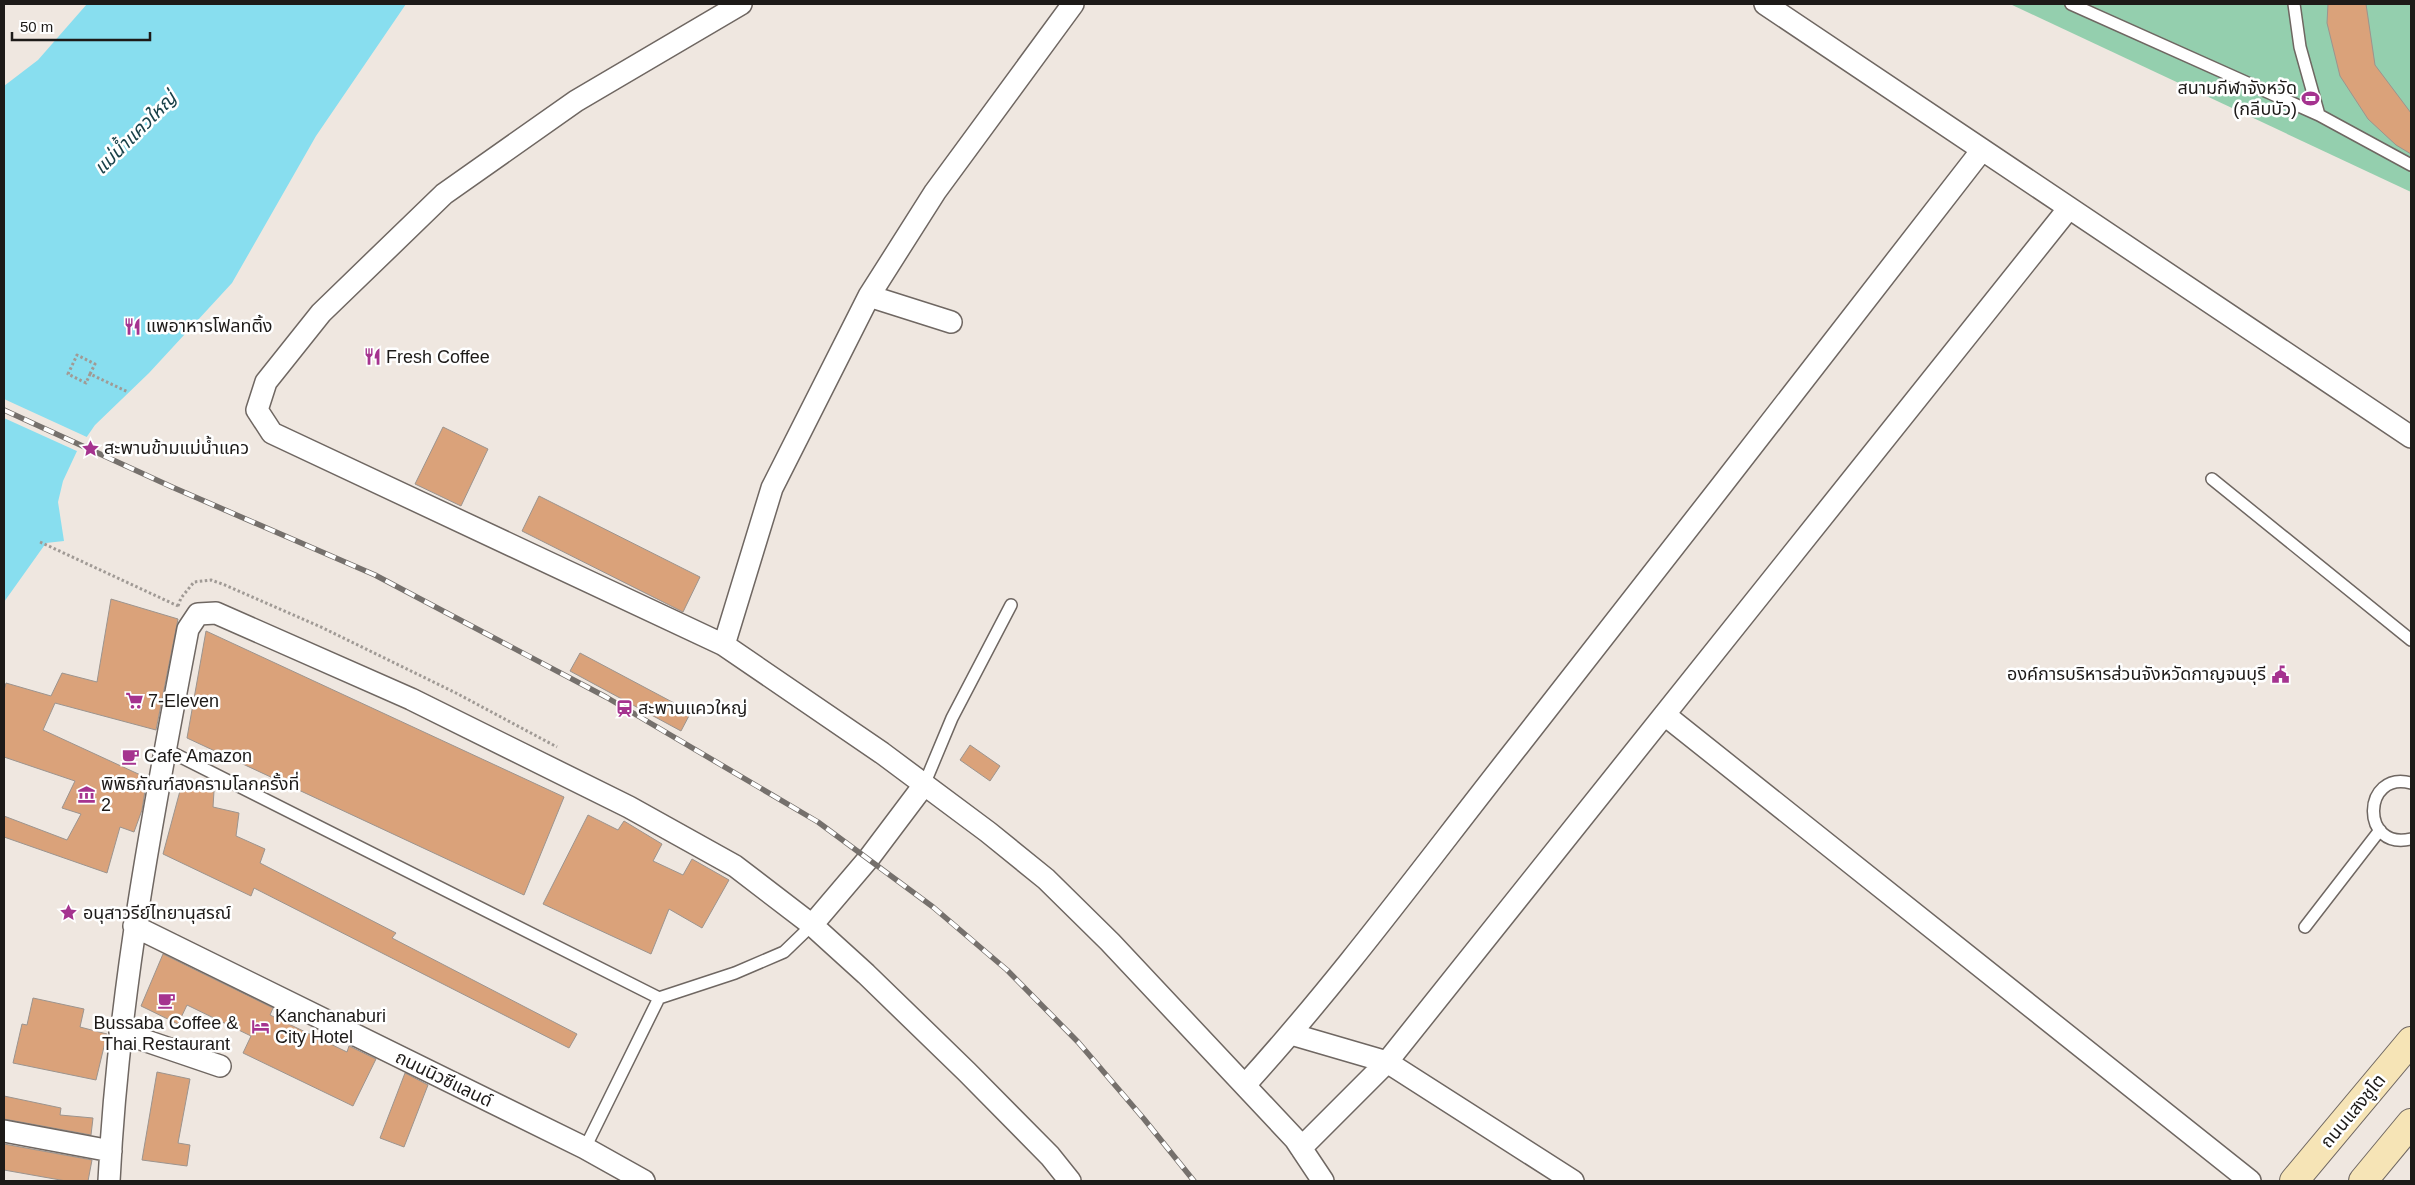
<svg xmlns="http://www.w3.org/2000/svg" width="2415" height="1185" font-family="Helvetica,'Noto Sans Thai',sans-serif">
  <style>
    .green { fill: #94cfae }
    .water { fill: #88deef }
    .pier { fill: #efe7e0 }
    .building { fill: #daa27a; stroke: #9c948e }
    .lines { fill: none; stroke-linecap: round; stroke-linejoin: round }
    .lane-casing { stroke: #6f6762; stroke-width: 14 }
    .street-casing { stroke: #6f6762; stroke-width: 24 }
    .secondary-casing { stroke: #6f6762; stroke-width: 30 }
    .path { stroke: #a09a95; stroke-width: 3; stroke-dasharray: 2.5 2.5; stroke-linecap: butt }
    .lane { stroke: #fff; stroke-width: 11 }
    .street { stroke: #fff; stroke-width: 21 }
    .secondary { stroke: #f6e4b6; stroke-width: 28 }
    .rail-casing { stroke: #75706c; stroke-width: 5.5 }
    .rail { stroke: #fff; stroke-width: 4; stroke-dasharray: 11; stroke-linecap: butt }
    .labels { text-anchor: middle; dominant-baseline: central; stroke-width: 5; stroke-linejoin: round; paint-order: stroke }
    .poi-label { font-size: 18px; fill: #1d1a18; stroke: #fff; text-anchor: start }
    .street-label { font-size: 18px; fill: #1d1a18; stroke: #fff }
    .water-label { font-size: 19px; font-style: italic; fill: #194149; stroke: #fff }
  </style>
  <rect width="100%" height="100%" fill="#efe7e0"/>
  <!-- green -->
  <path class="green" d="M 2010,4 L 2411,4 L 2411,192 Z"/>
  <!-- water -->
  <path class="water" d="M 87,4 L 406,4 L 316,136 L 232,283 L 149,373 L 95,425 L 77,451 L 63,481 L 58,502 L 64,541 L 46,543 L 4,602 L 4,86 L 38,60 Z"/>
  <!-- pier -->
  <path class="pier" d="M 4,399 L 89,438 L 79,452 L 4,418 Z"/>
  <!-- building -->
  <path class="building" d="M 2328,4 L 2366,4 L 2375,65 L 2411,113 L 2411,154 L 2396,145 L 2368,119 L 2340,76 L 2327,23 Z
    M 443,427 L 488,449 L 461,506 L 415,484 Z
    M 539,496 L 700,577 L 683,612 L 522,531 Z
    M 111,599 L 178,619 L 156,730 L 55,703 L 43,730 L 147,778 L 142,810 L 134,832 L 120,827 L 107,873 L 4,837 L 4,816 L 67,840 L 81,814 L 62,808 L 75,781 L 4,757 L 4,690 L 6,683 L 51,696 L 62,673 L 97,682 Z
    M 206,631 L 564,797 L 524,895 L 187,738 Z
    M 580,653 L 691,712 L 681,731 L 570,671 Z
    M 970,745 L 1000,766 L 990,781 L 960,760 Z
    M 181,787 L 214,791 L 213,807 L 239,813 L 236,836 L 265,849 L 260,863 L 396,933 L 392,938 L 577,1034 L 569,1048 L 254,888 L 251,896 L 163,854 Z
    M 588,815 L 618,830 L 624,821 L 662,844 L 653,861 L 683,875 L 692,859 L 729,880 L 702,928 L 669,909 L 651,954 L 543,904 Z
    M 163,954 L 273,1008 L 270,1015 L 347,1052 L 349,1046 L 376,1059 L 353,1106 L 243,1053 L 251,1036 L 187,1005 L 178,1024 L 141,1006 Z
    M 33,998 L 84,1009 L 80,1027 L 107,1034 L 96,1080 L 13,1063 L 22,1024 L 27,1025 Z
    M 157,1072 L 190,1079 L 178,1143 L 190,1145 L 187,1166 L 142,1160 Z
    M 405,1073 L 428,1085 L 404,1147 L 380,1138 Z
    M 4,1096 L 61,1108 L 60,1115 L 93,1118 L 91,1135 L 4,1119 Z
    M 4,1144 L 92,1160 L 88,1181 L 66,1181 L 4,1170 Z"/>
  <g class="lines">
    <defs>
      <path id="lane" d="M 2071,4 L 2319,115 L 2411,165
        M 2294,4 L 2300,47 L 2319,115
        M 2212,479 L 2411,640
        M 165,749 L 659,998 L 735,973 L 784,952 L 812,925
        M 2411,783 C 2362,770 2360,851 2411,839
        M 924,785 L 952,718 L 1011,605
        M 2305,927 L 2380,830
        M 585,1148 L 659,998"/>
      <path id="street" d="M 741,4 L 576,101 L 444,194 L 321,313 L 266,382 L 257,410 L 272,433 L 724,645 L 882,753 L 988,832 L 1046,879 L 1110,942 L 1295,1139 L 1323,1181
        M 1765,4 L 2411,437
        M 869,296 L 951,322
        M 724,645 L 772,488 L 869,296 L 935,192 L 1073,4
        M 1665,715 L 2250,1181
        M 812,925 L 869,858 L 924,785
        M 134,926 L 585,1148 L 644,1181
        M 120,1032 L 220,1066
        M 1291,1034 L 1387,1062 L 2069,208
        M 1245,1085 C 1343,977 1429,859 1519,745 C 1674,547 1828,349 1982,150
        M 4,1131 L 111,1151
        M 1301,1148 L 1387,1062 L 1573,1181
        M 109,1181 C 118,995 153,812 188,629 L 198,614 L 216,613 L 411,699 L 629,807 L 735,866 L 812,925 L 866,974 L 967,1072 L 1050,1156 L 1070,1181"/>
      <path id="secondary" d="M 2294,1181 L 2411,1041
        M 2363,1181 L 2411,1123"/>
    </defs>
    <!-- lane casing -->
    <use href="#lane" class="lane-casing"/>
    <!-- street casing -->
    <use href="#street" class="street-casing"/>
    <!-- secondary casing -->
    <use href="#secondary" class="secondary-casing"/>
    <!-- path -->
    <path class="path" d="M 90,374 L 95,364 L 77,355 L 68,374 L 86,383 L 90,374 L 128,392
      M 40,542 L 178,606
      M 178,606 L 181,598 L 194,582 L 211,580 L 225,585 L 323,628 L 456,693 L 557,747"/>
    <!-- lane -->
    <use href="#lane" class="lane"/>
    <!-- street -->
    <use href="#street" class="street"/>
    <!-- secondary -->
    <use href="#secondary" class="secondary"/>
    <defs>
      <path id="rail" d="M 4,410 L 172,487 L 375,575 L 606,697 L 818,822 L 933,907 L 1007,970 L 1078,1042 L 1144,1119 L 1194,1181"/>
    </defs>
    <!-- rail casing -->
    <use href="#rail" class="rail-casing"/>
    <!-- rail -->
    <use href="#rail" class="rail"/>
  </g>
  <!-- icons -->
  <defs>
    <symbol id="stadium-bare" viewBox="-9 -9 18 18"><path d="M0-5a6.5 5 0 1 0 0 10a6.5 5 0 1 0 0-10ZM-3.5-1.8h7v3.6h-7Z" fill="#a5338f" stroke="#fff" stroke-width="2.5" paint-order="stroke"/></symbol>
    <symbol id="restaurant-bare" viewBox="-9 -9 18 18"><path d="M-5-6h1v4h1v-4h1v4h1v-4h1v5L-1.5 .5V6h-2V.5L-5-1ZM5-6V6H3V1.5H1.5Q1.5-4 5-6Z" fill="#a5338f" stroke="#fff" stroke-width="2.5" paint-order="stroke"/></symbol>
    <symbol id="sight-bare" viewBox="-9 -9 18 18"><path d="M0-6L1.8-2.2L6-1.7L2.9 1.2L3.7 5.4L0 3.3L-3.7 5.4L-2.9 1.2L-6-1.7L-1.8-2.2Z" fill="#a5338f" stroke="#fff" stroke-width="2.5" paint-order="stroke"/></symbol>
    <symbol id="civic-bare" viewBox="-9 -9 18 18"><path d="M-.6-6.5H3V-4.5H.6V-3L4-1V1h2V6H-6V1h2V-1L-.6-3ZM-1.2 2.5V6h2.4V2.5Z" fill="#a5338f" stroke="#fff" stroke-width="2.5" paint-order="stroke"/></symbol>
    <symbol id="supermarket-bare" viewBox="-9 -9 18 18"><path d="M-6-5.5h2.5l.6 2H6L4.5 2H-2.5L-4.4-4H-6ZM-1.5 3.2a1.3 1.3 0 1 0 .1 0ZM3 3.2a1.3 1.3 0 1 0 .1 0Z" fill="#a5338f" stroke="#fff" stroke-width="2.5" paint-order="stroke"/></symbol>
    <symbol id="station-bare" viewBox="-9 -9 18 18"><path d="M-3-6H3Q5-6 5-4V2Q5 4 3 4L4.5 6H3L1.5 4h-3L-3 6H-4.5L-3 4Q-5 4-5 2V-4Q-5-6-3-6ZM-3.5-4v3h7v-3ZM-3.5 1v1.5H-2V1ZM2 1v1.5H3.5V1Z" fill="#a5338f" stroke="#fff" stroke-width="2.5" paint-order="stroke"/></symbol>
    <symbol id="cafe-bare" viewBox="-9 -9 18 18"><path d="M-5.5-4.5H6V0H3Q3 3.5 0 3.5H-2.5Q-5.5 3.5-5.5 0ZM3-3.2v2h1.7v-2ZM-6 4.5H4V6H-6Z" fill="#a5338f" stroke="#fff" stroke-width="2.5" paint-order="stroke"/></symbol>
    <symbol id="museum-bare" viewBox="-9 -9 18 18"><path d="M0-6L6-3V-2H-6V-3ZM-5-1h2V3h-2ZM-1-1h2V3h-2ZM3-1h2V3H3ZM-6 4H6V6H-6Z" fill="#a5338f" stroke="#fff" stroke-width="2.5" paint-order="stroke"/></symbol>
    <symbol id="hotel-bare" viewBox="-9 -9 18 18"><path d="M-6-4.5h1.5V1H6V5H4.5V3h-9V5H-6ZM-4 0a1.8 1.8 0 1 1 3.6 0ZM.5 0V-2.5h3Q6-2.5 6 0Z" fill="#a5338f" stroke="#fff" stroke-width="2.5" paint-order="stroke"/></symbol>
  </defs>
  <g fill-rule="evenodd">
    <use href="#stadium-bare" x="2298" y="86" width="25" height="25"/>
    <use href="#restaurant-bare" x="120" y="314" width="25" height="25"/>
    <use href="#restaurant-bare" x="360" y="344" width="25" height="25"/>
    <use href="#sight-bare" x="78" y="436" width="25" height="25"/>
    <use href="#civic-bare" x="2268" y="662" width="25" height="25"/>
    <use href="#supermarket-bare" x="122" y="688" width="25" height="25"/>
    <use href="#station-bare" x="612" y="696" width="25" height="25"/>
    <use href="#cafe-bare" x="118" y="744" width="25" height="25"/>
    <use href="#museum-bare" x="74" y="782" width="25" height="25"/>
    <use href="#sight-bare" x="56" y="900" width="25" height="25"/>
    <use href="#cafe-bare" x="154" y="988" width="25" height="25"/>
    <use href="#hotel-bare" x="248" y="1014" width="25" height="25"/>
  </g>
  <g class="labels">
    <!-- poi labels -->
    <g class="poi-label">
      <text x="2297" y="88" text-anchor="end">สนามกีฬาจังหวัด<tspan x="2297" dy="21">(กลีบบัว)</tspan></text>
      <text x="146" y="326">แพอาหารโฟลทติ้ง</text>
      <text x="386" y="357">Fresh Coffee</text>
      <text x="104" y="448">สะพานข้ามแม่น้ำแคว</text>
      <text x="2266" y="674" text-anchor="end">องค์การบริหารส่วนจังหวัดกาญจนบุรี</text>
      <text x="148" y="701">7-Eleven</text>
      <text x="638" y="708">สะพานแควใหญ่</text>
      <text x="144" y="756">Cafe Amazon</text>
      <text x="101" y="784">พิพิธภัณฑ์สงครามโลกครั้งที่<tspan x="101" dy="21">2</tspan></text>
      <text x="83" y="913">อนุสาวรีย์ไทยานุสรณ์</text>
      <text x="275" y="1016">Kanchanaburi<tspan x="275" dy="21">City Hotel</tspan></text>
      <text x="166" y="1023" text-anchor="middle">Bussaba Coffee &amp;<tspan x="166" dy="21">Thai Restaurant</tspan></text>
    </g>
    <!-- street labels -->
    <g class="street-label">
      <text transform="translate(444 1079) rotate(26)">ถนนนิวซีแลนด์</text>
      <text transform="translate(2353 1111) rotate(-50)">ถนนแสงชูโต</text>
    </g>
    <!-- water labels -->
    <g class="water-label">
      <text transform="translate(135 133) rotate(-45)">แม่น้ำแควใหญ่</text>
    </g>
  </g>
  <!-- border -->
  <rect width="2415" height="1185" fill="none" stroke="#1d1a18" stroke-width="10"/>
  <!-- scale -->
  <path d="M12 32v8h138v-8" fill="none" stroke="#1d1a18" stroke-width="2.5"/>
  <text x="20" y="32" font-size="15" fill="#1d1a18" stroke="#ffffff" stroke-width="4" paint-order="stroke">50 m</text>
</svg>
